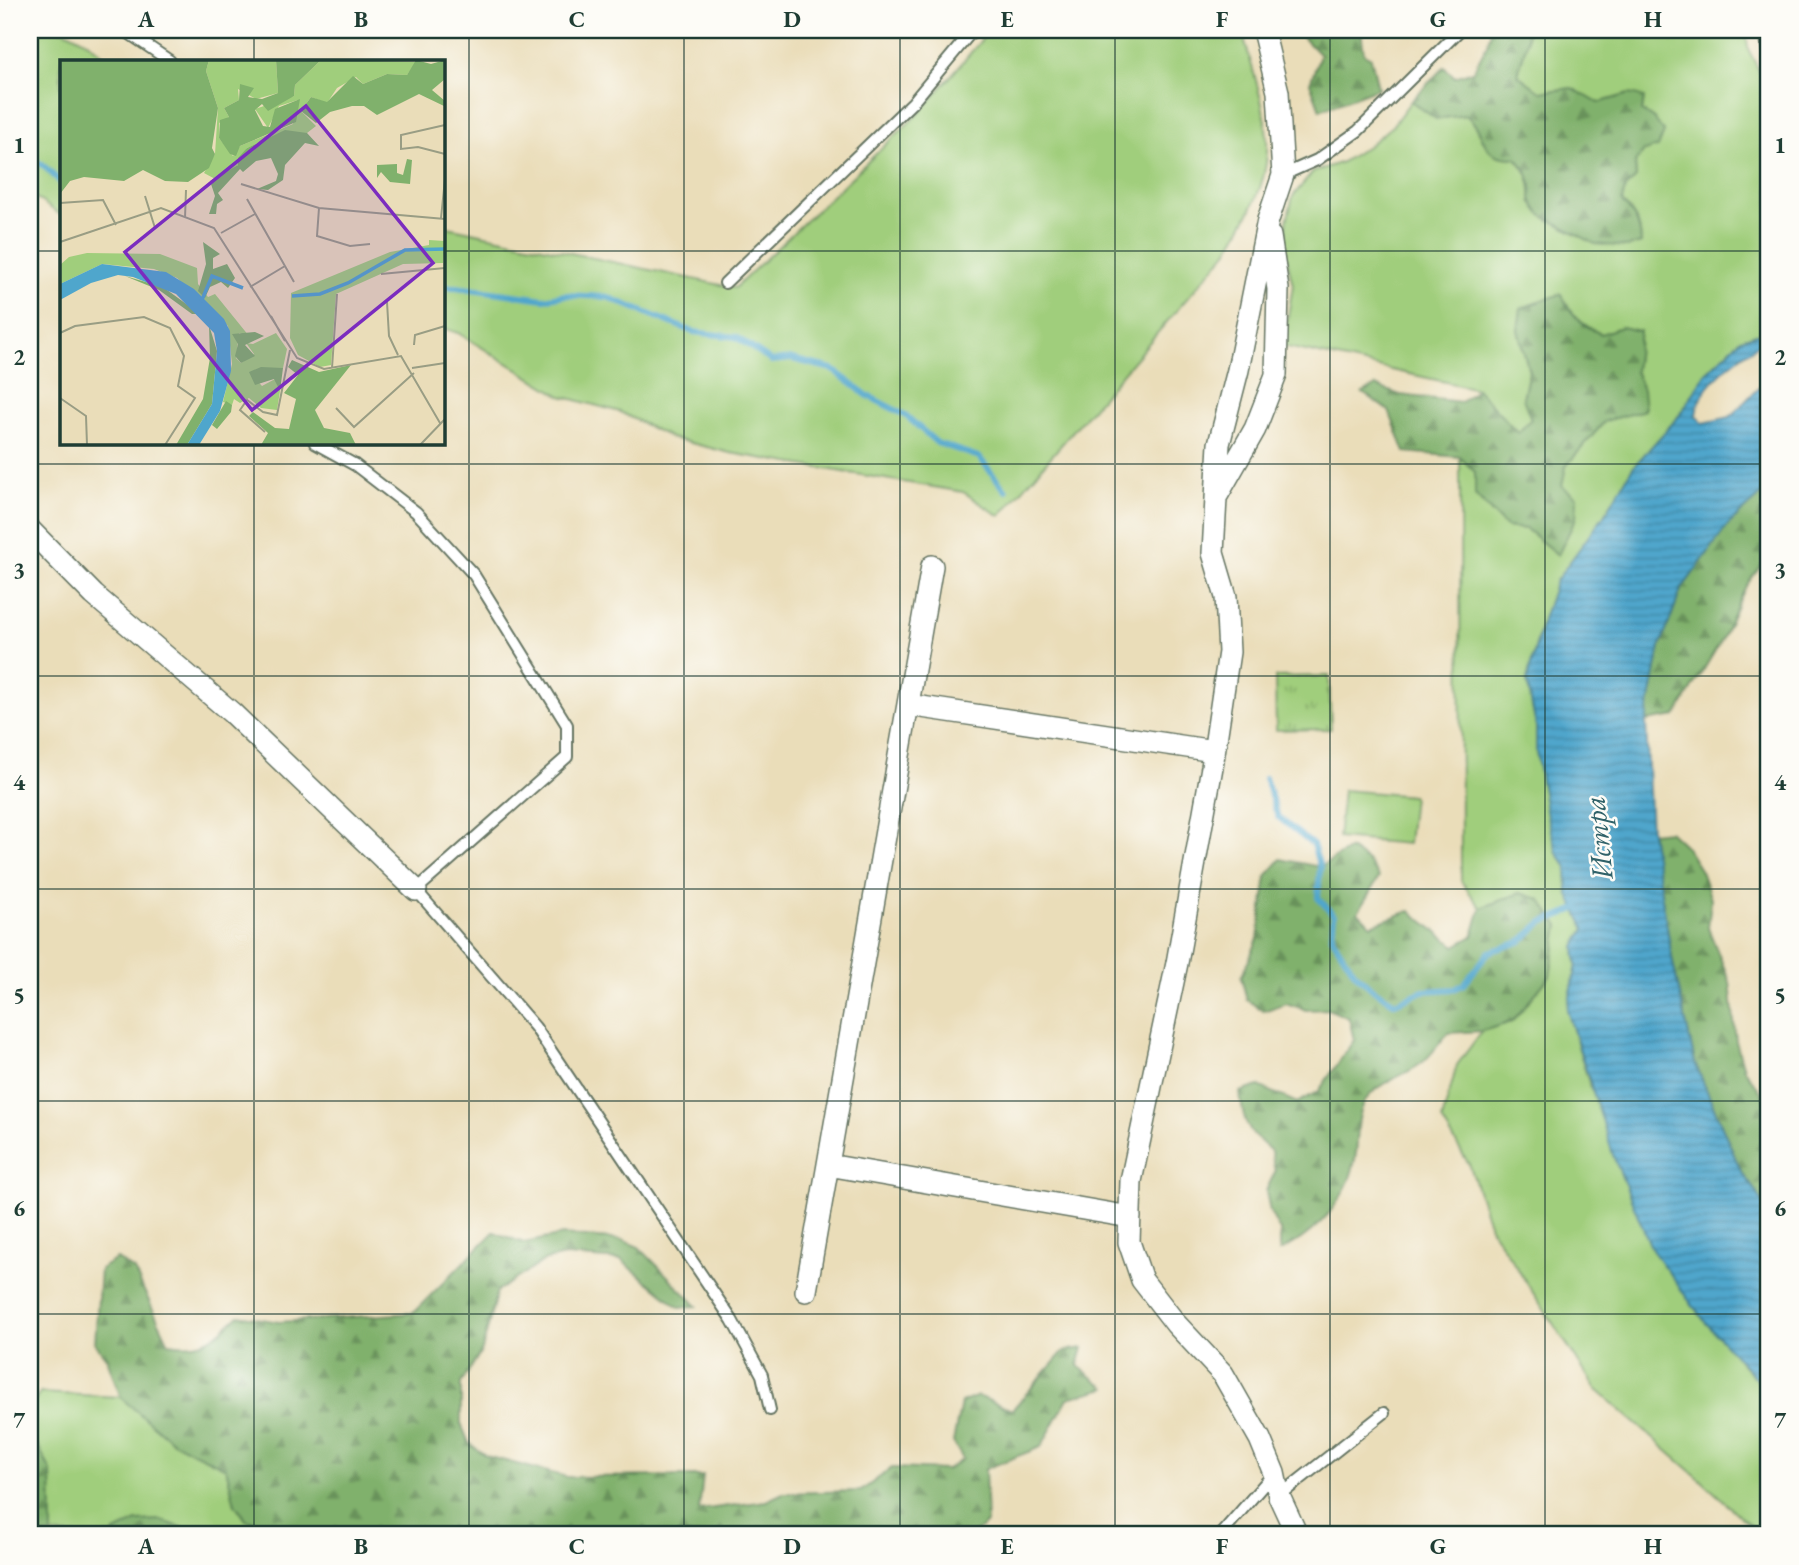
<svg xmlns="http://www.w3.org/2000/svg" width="1799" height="1565" font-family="'EB Garamond',serif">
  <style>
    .grass { fill: #a0ce7c; stroke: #608658; stroke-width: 2 }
    .forest { fill: url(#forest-firs); stroke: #507750; stroke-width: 2 }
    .park { fill: url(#park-tufts); stroke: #608658; stroke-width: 2 }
    .water { fill: url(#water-rules); stroke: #377280; stroke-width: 2 }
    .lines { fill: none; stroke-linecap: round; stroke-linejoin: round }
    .stream { stroke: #4fa6cc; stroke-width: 6 }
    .lane-casing { stroke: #667563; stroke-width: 14 }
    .street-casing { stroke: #667563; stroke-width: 24 }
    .lane { stroke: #fff; stroke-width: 10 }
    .street { stroke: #fff; stroke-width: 21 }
    .grid { fill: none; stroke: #1f3d34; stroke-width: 2; stroke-opacity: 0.55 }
    .labels { text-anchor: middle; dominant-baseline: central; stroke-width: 5; stroke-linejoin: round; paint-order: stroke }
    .water-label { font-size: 30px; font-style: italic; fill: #306269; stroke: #fdfcf7 }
    .inset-river { fill: none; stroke: #4fa6cc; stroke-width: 3.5 }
    .inset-road { fill: none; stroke: #999d84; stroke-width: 2 }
    .view { fill: #7b2cbf; fill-opacity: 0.15; stroke: #7b2cbf; stroke-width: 3.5 }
    .inset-edge { fill: none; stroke: #1f3d34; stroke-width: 3.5 }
    .neatline { fill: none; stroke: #1f3d34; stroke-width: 2.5 }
    .grid-label { font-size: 23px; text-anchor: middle; font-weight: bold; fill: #1f3d34 }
  </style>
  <defs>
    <pattern id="forest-firs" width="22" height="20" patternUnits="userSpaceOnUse" patternTransform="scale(1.75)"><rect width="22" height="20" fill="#80b16c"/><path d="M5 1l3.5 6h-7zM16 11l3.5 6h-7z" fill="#68915a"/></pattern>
    <pattern id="park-tufts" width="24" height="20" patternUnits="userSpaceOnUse" patternTransform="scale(1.75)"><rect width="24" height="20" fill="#a0ce7c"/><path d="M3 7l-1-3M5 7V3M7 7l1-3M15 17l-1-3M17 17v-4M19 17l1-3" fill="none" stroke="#82a866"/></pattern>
    <pattern id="water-rules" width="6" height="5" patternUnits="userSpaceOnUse" patternTransform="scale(1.75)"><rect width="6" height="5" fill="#4fa6cc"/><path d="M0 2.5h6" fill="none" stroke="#4188a6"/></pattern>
  </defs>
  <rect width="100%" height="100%" fill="#fdfcf7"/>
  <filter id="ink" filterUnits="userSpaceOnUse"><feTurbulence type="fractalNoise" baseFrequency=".0143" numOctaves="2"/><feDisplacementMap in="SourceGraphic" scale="14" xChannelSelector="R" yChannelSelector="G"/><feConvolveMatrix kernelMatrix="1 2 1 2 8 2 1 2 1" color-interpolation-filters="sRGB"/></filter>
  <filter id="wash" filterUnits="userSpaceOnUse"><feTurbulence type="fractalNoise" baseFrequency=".00686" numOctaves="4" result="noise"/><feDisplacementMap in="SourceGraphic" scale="28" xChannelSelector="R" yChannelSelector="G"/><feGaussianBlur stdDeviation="1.57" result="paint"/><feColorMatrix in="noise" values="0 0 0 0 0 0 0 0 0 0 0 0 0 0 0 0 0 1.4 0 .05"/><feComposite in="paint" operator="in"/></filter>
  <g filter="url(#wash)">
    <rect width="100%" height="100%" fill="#eaddb9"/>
    <!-- grass -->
    <path class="grass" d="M 30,30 L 64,30 L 89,43 L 110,61 L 61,61 L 61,215 L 30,194 Z
      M 990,30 L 1242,30 C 1251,67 1269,113 1267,152 C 1266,189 1245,221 1227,252 L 1000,516 L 963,492 L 730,453 L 671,438 L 620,412 L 561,396 L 458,333 L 443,328 L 443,226 L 735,288 L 921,111 Z
      M 1533,30 L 1746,30 L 1748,49 L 1769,90 L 1769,330 L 1741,339 L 1705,374 L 1680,415 L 1633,467 L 1607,511 L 1556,581 L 1541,625 L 1527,681 L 1536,726 L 1536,751 L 1557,853 L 1567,867 L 1568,893 L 1585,929 L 1575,947 L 1577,965 L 1567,1010 L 1590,1086 L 1739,1361 L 1769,1393 L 1769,1535 L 1760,1535 L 1700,1479 L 1596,1389 L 1490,1227 L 1470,1166 L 1442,1120 L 1457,1065 L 1482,1031 L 1512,1022 L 1520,893 L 1481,908 L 1461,881 L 1460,457 L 1475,472 L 1475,495 L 1506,527 L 1526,529 L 1558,555 L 1561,486 L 1566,466 L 1605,421 L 1643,390 L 1635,371 L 1640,331 L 1621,327 L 1601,334 L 1583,326 L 1569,312 L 1518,330 L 1529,371 L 1523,398 L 1531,419 L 1518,433 L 1477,389 L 1283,346 L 1293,285 L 1286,255 L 1286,225 L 1293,196 L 1313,172 L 1342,162 L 1369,145 L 1392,126 L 1411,101 L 1436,119 L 1466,115 C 1490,135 1476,159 1516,158 C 1528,172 1532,182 1531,201 L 1627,247 L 1641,243 C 1641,225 1635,214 1622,202 L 1625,188 L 1636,178 L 1635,163 L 1644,151 L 1655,120 L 1642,111 L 1644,98 L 1629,94 L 1598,103 L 1572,88 L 1541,92 L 1518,75 C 1520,59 1528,49 1527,33 Z
      M 1343,790 L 1413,796 L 1408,844 L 1338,838 Z
      M 40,1393 L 121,1397 L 173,1442 L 226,1467 L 235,1504 L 301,1534 L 339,1532 L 353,1535 L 202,1535 L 182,1529 L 115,1532 L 113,1535 L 52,1535 L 51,1471 L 30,1431 L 30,1408 Z"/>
    <!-- forest -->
    <path class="forest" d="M 1296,30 L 1361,30 L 1364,54 L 1371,58 L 1378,88 L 1320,110 L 1310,83 L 1320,55 Z
      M 1491,30 L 1533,30 L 1527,33 C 1528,49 1520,59 1518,75 L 1541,92 L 1572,88 L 1598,103 L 1629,94 L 1644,97 L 1642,111 L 1655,120 L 1664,132 L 1658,147 L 1644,151 L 1635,163 L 1636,178 L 1625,188 L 1622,202 C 1635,215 1640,224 1641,243 L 1627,247 L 1595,244 L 1541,215 L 1531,201 L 1532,185 L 1526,170 L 1516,158 C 1475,158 1491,135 1466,115 L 1436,119 L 1411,101 L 1444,67 L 1455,77 L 1473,71 L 1488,43 Z
      M 1561,294 C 1571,314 1580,324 1601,334 L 1621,327 L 1640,331 L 1635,371 L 1643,390 L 1645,410 L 1605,421 L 1566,466 L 1562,486 L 1577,497 L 1576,518 L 1558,555 L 1526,529 L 1506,527 L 1475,495 L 1475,472 L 1460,457 L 1405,452 L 1389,411 L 1363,393 L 1376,386 L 1400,395 L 1461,402 L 1477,389 L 1518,433 L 1531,419 L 1523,398 L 1529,371 L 1518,330 L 1521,308 Z
      M 1769,488 L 1769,555 L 1746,586 L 1722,639 L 1676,716 L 1646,721 L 1660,647 L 1681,590 L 1728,525 Z
      M 1669,831 L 1685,846 L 1701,871 L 1711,899 L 1708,928 L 1730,982 L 1736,1041 L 1744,1069 L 1762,1093 L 1769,1107 L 1769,1210 L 1741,1171 L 1695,1063 L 1673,963 L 1651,833 Z
      M 1350,849 L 1367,861 L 1379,877 L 1358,912 L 1371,925 L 1410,911 L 1455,946 L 1473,936 L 1481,908 L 1520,893 L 1540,899 L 1559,926 L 1550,976 L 1512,1022 L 1482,1031 L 1448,1033 C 1439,1043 1430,1058 1419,1065 C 1402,1077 1383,1080 1369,1096 C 1355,1114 1359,1132 1356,1153 C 1351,1196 1318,1233 1280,1251 L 1280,1231 L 1270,1212 L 1266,1191 L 1275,1172 L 1271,1151 C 1247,1131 1243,1123 1240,1092 L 1259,1086 L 1297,1103 L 1318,1092 L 1354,1040 L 1349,1018 L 1328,1009 L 1306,1010 L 1286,1003 L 1264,1011 L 1247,1000 L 1241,977 L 1258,939 L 1267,875 L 1281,859 L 1320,867 Z
      M 494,1232 L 524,1243 L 563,1235 L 622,1240 L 639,1247 L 697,1306 L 679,1307 L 621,1260 L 565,1256 L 546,1260 L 497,1291 L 482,1350 L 461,1383 L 461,1424 L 469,1443 L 486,1456 L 567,1477 L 703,1476 L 699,1510 L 766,1501 L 783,1493 L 861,1491 L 892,1468 L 947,1470 L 963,1459 L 953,1442 L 961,1403 L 978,1396 L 1012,1410 L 1064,1351 L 1083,1348 L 1078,1366 L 1106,1388 L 1068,1398 L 1041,1447 L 985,1469 L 987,1523 L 972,1535 L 353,1535 L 339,1532 L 301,1534 L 246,1520 L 235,1504 L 226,1468 L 173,1442 L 121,1398 L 107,1359 L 95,1343 L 100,1269 L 117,1259 L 134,1270 L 169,1343 C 204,1349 214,1338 239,1315 L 279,1322 L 413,1313 Z
      M 30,1431 L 51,1471 L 52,1535 L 30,1535 Z
      M 160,1520 L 202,1535 L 113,1535 L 115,1532 L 137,1521 Z"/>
    <!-- park -->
    <path class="park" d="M 1329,676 L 1331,729 L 1276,730 L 1275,677 Z"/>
    <!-- water -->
    <path class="water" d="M 1769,330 L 1769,338 C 1744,353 1698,384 1696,416 L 1703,423 L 1730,417 L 1769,377 L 1769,488 L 1728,525 L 1681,590 L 1660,647 L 1646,722 L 1651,833 L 1673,963 L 1695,1063 L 1741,1171 L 1769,1210 L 1769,1393 L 1706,1323 L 1652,1250 L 1614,1158 L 1567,1010 L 1577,965 L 1575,947 L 1585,929 L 1568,893 L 1567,867 L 1557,853 L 1547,817 L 1536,751 L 1536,726 L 1527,681 L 1541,625 L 1556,581 L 1607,511 L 1633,467 L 1680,415 L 1705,374 L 1741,339 Z"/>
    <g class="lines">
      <!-- stream -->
      <path class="stream" d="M 30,157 L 44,166 L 61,183
        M 443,287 L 456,287 L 544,299 L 565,295 L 607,297 L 693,332 L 736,337 L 771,361 L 792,359 L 832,369 L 868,396 L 905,415 L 937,443 L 979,457 L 1006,491
        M 1265,778 L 1278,817 L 1313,845 L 1320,867 L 1318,898 L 1334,915 L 1332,937 L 1355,973 L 1371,988 L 1395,1003 L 1423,991 L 1455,989 L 1464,984 L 1489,952 L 1520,942 L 1543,922 L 1576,909 L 1579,904"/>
    </g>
  </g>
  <g filter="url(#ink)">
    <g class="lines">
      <defs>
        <path id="lane" d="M 124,30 L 170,61
          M 1765,30 L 1769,60
          M 1283,175 L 1317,160 L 1358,131 L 1460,30
          M 725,283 L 913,102 L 973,30
          M 315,443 L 355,465 L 416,512 L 474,575 L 567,725 L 567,757 L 416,890 L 535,1027 L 732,1320 L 762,1375 L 770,1410
          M 1279,1496 L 1384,1413
          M 1220,1535 L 1274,1473"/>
        <path id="street" d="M 1263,30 L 1278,92 L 1283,175 L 1268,220 L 1238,370 L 1219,444 L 1213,553 L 1226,597 L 1229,652 L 1212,767 L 1177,963 L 1131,1181 L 1129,1242 L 1142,1280 L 1176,1324 L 1223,1374 L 1260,1439 L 1274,1473 L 1279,1496 L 1297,1535
          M 1218,494 L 1255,429 L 1276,375 L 1278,289 L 1270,236
          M 30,530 L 94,595 L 232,713 L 416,890
          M 908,705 L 1214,751
          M 828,1165 L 1130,1217
          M 806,1291 L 932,566"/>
      </defs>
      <!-- lane casing -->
      <use href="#lane" class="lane-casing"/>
      <!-- street casing -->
      <use href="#street" class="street-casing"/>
      <!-- lane -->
      <use href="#lane" class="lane"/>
      <!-- street -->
      <use href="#street" class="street"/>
    </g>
  </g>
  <!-- grid -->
  <path class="grid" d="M 254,30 L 254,61M 469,30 L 469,1535M 684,30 L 684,1535M 900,30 L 900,1535M 1115,30 L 1115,1535M 1330,30 L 1330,1535M 1545,30 L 1545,1535M 30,251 L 61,251M 443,251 L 1769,251M 254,443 L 254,1535M 30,464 L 1769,464M 30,676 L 1769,676M 30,889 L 1769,889M 30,1101 L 1769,1101M 30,1314 L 1769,1314"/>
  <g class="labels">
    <!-- water labels -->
    <g class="water-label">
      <text transform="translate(1598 838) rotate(-96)">Истра</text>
    </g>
  </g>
  <!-- overview -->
  <g transform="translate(60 60)">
    <rect width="385" height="385" fill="#eaddb9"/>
    <path d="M 149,0 L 216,0 L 218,33 L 196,39 L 178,29 L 179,40 L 164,48 L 169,57 L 159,63 L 159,78 L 173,96 L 180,86 L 233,64 L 238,40 L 219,46 L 208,68 L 195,49 L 234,36 L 235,25 L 261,0 L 356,2 L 347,15 L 327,14 L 303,24 L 296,17 L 277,28 L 267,43 L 251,37 L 241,51 L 256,66 L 247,73 L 218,74 L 187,88 L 178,105 L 157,120 L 144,113 L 155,94 L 158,48 L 146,11 ZM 369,180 L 385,181 L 383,203 L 343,204 L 276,234 L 271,305 L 260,307 L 238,295 L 230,278 L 231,233 L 330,192 L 369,185 ZM 27,193 L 100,194 L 137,208 L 138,224 L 148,237 L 155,234 L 189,276 L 179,273 L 176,298 L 181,303 L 194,294 L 186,283 L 193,284 L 216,273 L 227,289 L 223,308 L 192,315 L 202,326 L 215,319 L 220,331 L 217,350 L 201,348 L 189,338 L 180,343 L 174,339 L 172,345 L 163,342 L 172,304 L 168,266 L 117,218 L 94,209 L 42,204 L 0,224 L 0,205 L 9,197 Z" fill="#a0ce7c"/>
    <path d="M 0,0 L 149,0 L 146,11 L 158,48 L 152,88 L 155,94 L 149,108 L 128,122 L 105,121 L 83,110 L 64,121 L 24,117 L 10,121 L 0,134 ZM 216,0 L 261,0 L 235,25 L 234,36 L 208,51 L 202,44 L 195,50 L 203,66 L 210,67 L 215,49 L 240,39 L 236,62 L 180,86 L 176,96 L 170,94 L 159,78 L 160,60 L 169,57 L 164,48 L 179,40 L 180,24 L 194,28 L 188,37 L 202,39 L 218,33 ZM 356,0 L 371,4 L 385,0 L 385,19 L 372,30 L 385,41 L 384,46 L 359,34 L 317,55 L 304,46 L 292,46 L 270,52 L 256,63 L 241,51 L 251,37 L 267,42 L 293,16 L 303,24 L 327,14 L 347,15 ZM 225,70 L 247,73 L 259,86 L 245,83 L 225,105 L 223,120 L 208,130 L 197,129 L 216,121 L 218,114 L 211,98 L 196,101 L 183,112 L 180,109 L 158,133 L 163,140 L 157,144 L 156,154 L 149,154 L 155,136 L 150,121 L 178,105 L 178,98 L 187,88 ZM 347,99 L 352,100 L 350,124 L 330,122 L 321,112 L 317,118 L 317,105 L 337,104 L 337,113 L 343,115 ZM 143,182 L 160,194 L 153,198 L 153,209 L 167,204 L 175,218 L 168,228 L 161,222 L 150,227 L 145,238 L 138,231 L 146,204 ZM 65,216 L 103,227 L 140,254 L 132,254 L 99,230 ZM 149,265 L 157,291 L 152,344 L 127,385 L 116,385 L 143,339 L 150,298 ZM 195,272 L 204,276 L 185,285 L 195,296 L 181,303 L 175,296 L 178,284 L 172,274 ZM 232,300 L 259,312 L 291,305 L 255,350 L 264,368 L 290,373 L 296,385 L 201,385 L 208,373 L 189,356 L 193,352 L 215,368 L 229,369 L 236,339 L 224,333 L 238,315 L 228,307 ZM 201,307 L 223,308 L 220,331 L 214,319 L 195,325 L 189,312 ZM 166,341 L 172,345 L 171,352 L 157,369 L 152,365 Z" fill="#80b16c"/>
    <path d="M 42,204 L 106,212 L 134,229 L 164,259 L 170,271 L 171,311 L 160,351 L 139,385 L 127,385 L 152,344 L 157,291 L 154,273 L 116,234 L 73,217 L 58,215 L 31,223 L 0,240 L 0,224 Z" fill="#4fa6cc"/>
    <path class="inset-river" d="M 232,236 L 260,234 L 288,223 L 345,190 L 385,189M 141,242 L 152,216 L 183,228"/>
    <path class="inset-road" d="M 385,65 L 341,75 L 341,89 L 358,87 L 385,94M 181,124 L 259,148 L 385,159M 85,136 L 95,168M 187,139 L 234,222M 0,143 L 43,140 L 56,165M 259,148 L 257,176 L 290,186 L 310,184M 125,158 L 126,130M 381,158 L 385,119M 161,173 L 195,154M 0,182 L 101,148 L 154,168 L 237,298 L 264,309 L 341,296 L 380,363M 321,214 L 385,208M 190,227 L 225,206M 327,242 L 329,276 L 338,295M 211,256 L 225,281M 0,273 L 15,266 L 84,257 L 110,268 L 124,296 L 118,326 L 135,338 L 105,385M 354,285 L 355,275 L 385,266M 272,308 L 277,234M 352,308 L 385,303M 0,338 L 26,356 L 27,385M 276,348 L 294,367 L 354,313M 205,372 L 180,350 L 187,340 L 203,352 L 217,355 L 230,290M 360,385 L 385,359"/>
    <path class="view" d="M 246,46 L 373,203 L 192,350 L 65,192 Z"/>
    <rect width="385" height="385" class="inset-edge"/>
  </g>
  <!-- margin -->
  <rect width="1799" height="1565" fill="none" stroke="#fdfcf7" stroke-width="77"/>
  <rect x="38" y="38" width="1722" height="1488" class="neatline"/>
  <g class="grid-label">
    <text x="146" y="27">A</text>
    <text x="361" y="27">B</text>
    <text x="577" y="27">C</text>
    <text x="792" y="27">D</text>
    <text x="1007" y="27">E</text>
    <text x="1222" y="27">F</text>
    <text x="1438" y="27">G</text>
    <text x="1653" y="27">H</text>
    <text x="19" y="153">1</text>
    <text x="1780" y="153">1</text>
    <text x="19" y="365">2</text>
    <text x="1780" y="365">2</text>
    <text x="19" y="578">3</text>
    <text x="1780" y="578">3</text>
    <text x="19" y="790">4</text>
    <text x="1780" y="790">4</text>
    <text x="19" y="1003">5</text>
    <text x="1780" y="1003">5</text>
    <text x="19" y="1216">6</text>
    <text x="1780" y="1216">6</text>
    <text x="19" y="1428">7</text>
    <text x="1780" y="1428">7</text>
    <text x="146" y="1554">A</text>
    <text x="361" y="1554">B</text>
    <text x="577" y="1554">C</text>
    <text x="792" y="1554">D</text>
    <text x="1007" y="1554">E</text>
    <text x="1222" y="1554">F</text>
    <text x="1438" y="1554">G</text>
    <text x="1653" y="1554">H</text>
  </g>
</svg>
